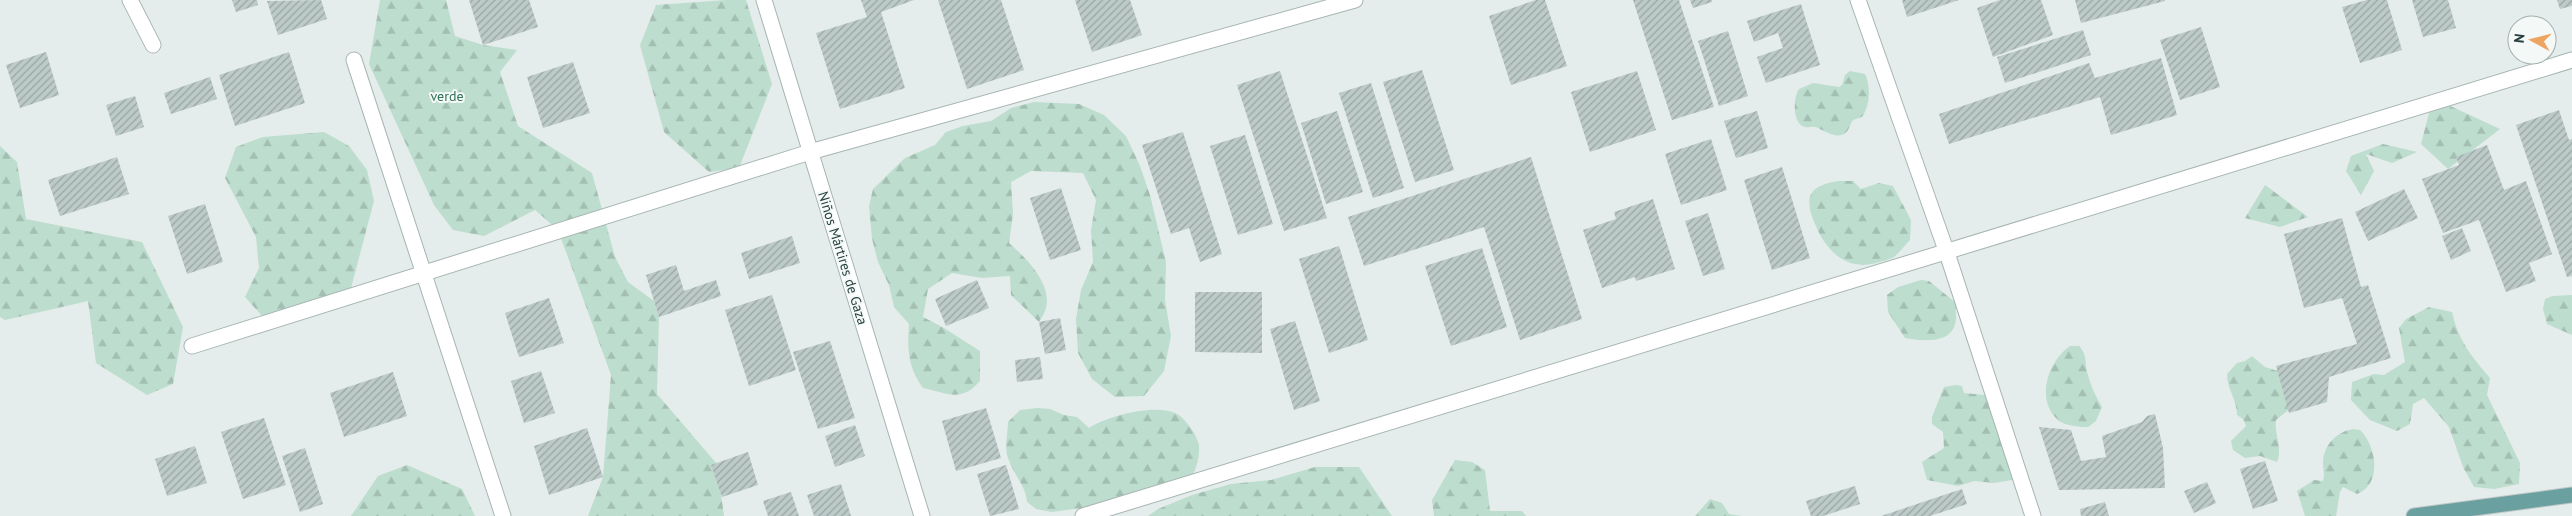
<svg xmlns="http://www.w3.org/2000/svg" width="2572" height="516" font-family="'PT Sans',sans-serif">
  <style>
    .forest { fill: url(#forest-firs) }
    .building { fill: url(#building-hatch) }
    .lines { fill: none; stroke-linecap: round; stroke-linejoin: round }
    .minor-casing { stroke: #a7b5b3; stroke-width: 17 }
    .major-casing { stroke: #c2c9c9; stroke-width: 17 }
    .minor { stroke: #fff; stroke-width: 15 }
    .major { stroke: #6aa1a0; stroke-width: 15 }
    .labels { text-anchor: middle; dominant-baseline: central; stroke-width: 4; stroke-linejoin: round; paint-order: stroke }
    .park-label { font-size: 14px; fill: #2f735a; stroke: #f4f9f8 }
    .street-label { font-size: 14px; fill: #243e3d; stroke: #f4f9f8 }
  </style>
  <defs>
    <pattern id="forest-firs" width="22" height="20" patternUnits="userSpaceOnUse" patternTransform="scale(1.25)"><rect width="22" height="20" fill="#bdddce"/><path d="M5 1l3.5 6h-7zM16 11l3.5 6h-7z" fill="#a2bfb2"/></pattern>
    <pattern id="building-hatch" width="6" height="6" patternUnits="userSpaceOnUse" patternTransform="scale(1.25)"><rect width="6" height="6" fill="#bccac8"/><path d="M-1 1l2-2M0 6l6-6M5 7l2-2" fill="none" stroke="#99a5a4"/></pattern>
  </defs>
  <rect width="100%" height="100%" fill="#e4edeb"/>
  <!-- forest -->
  <path class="forest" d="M 380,0 L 446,0 L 455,36 L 483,45 L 517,50 L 500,72 L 518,126 L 592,173 L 615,257 L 628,282 L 654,301 L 659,317 L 657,394 L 717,464 L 724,516 L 588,516 L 603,477 L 611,375 L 558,230 L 535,210 L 484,236 L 453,230 L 434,205 L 369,64 Z
    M 726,0 L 746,0 L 772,84 L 739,168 L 709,172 L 664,132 L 640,45 L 656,5 Z
    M 1850,71 L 1865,74 C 1871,86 1870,106 1862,117 L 1853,120 C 1850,124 1850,127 1848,130 C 1840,142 1825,131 1816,127 C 1812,126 1808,128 1805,127 C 1792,124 1793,98 1799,89 L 1813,83 L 1839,87 L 1842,85 L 1845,75 Z
    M 2433,98 L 2500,129 L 2448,169 L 2421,144 Z
    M 1034,102 L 1079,104 L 1104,115 L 1126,136 L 1140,166 L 1150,195 L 1166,262 L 1165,300 L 1171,336 L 1164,371 L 1144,396 L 1115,397 L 1092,379 L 1078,353 L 1076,319 L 1081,290 L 1093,262 L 1091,230 L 1096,200 L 1083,173 L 1031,171 L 1011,182 L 1013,214 L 1009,243 C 1026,258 1052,283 1046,308 C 1045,313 1041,318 1039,322 L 1011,295 L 1010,276 L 982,278 L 952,273 L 928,289 L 923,317 L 944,328 L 980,351 L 980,381 C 961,403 947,393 923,388 C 908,368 907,349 909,324 L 894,307 L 889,285 L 878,262 L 872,239 L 869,206 L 873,189 L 905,158 L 935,145 L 946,132 L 963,126 L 991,121 L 1011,108 Z
    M 324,132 L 349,146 L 367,170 L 374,201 L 351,288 L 325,308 L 264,318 L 245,297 L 259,268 L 256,237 L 225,178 L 236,147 L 263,137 Z
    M 2383,144 L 2417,152 L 2392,163 L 2366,154 L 2374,171 L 2361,195 L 2346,171 L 2351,156 Z
    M 0,146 L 17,162 L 26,219 L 142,242 L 183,327 L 173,384 L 147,395 L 96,363 L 88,301 L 5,320 L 0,317 Z
    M 1838,181 L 1853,181 L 1861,189 L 1879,183 L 1893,186 L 1911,220 L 1910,240 C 1905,245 1900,252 1894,257 C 1888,260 1882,261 1876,263 C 1846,271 1826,251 1815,224 C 1811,215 1807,203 1811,194 C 1816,185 1829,183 1838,181 Z
    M 2265,185 L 2308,217 L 2280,227 L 2245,218 Z
    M 1921,280 L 1929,281 L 1956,303 C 1955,308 1956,313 1956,318 C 1955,345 1923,341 1905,338 L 1888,312 L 1887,295 L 1898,287 Z
    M 2572,295 L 2572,335 L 2547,324 L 2543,309 L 2545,299 L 2553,296 Z
    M 2429,307 L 2452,312 C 2458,340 2472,357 2490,378 L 2487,395 L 2520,463 L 2519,484 L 2494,489 L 2474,487 L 2463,467 L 2449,427 L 2424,398 L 2413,404 L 2410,424 L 2397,431 L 2370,420 L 2351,400 L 2352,382 L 2374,374 L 2384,375 L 2405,362 L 2399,328 L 2406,319 Z
    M 2070,346 L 2079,346 C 2088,356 2084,363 2088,375 C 2091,387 2096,397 2102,407 L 2096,421 L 2088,427 C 2079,427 2065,426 2058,420 C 2035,400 2048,361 2070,346 Z
    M 2252,356 L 2265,367 L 2287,374 L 2297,403 L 2276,420 C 2274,435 2283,447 2277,462 L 2260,456 L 2245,458 L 2233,450 L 2231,441 L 2246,426 L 2243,419 L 2237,415 C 2237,399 2227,390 2227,374 L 2237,363 L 2245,361 Z
    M 1956,385 L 1962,386 L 1964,393 L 1985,395 L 1999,402 L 2016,472 L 2012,480 L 1994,483 L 1974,481 L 1958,486 L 1927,480 L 1922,462 L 1944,448 L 1943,432 L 1932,424 L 1932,417 L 1944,387 Z
    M 1037,408 L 1050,409 L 1064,415 L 1077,417 L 1089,428 C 1108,416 1153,404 1175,413 C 1182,416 1188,424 1192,430 C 1196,436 1200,444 1199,451 C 1199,466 1191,478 1185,491 L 1142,506 L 1095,506 L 1052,512 L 1036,509 L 1027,502 C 1026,486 1013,474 1008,458 C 1004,448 1008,432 1008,422 L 1020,410 Z
    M 2353,429 L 2360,430 C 2376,445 2383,484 2357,494 L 2343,487 L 2340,492 L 2336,516 L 2305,516 L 2297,491 L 2314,480 L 2323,481 C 2325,475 2323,469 2323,462 C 2324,444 2337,432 2353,429 Z
    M 1455,460 L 1472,462 L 1485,470 L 1490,511 L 1522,511 L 1526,516 L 1434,516 L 1432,500 Z
    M 407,465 L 462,489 L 475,516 L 351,516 L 378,476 Z
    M 1315,467 L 1359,467 L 1392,516 L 1148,516 L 1158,509 L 1192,495 L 1231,484 L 1271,480 Z
    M 1710,499 L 1722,503 L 1729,514 L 1742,516 L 1695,516 Z"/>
  <!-- building -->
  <path class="building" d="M 232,0 L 257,0 L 258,5 L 236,12 Z
    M 321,0 L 327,19 L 278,35 L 267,1 Z
    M 469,0 L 529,0 L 538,27 L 483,45 Z
    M 861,0 L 914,0 L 881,12 L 905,88 L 840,109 L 816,33 L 867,17 Z
    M 938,0 L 1001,0 L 1024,70 L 967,89 Z
    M 1075,0 L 1130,0 L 1142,35 L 1092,52 Z
    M 1536,0 L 1545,0 L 1567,66 L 1511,85 L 1489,16 Z
    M 1633,0 L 1679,0 L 1714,107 L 1672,120 Z
    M 1690,0 L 1712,0 L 1712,2 L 1693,8 Z
    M 1902,0 L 1959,0 L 1907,17 Z
    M 2000,0 L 2041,0 L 2053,35 L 1993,57 L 1977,8 Z
    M 2075,0 L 2165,0 L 2165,1 L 2081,23 Z
    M 2367,0 L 2387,0 L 2402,50 L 2360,63 L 2342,7 Z
    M 2412,0 L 2448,0 L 2456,28 L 2423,37 Z
    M 2557,0 L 2572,0 L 2572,6 L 2560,9 Z
    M 1801,4 L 1820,65 L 1766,83 L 1757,57 L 1783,48 L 1778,33 L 1754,42 L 1747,21 Z
    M 2201,27 L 2220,87 L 2180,100 L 2160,40 Z
    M 2083,30 L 2091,55 L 2005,83 L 1997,57 Z
    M 1728,31 L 1748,96 L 1719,106 L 1698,41 Z
    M 46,52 L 59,95 L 20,108 L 6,65 Z
    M 289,52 L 305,103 L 235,126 L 219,75 Z
    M 2161,58 L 2177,115 L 2111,135 L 2100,97 L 1949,144 L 1939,114 L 2089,63 L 2095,78 Z
    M 573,62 L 590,113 L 543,128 L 527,77 Z
    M 1422,70 L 1454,170 L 1415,182 L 1383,82 Z
    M 1280,71 L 1327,218 L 1284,231 L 1237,85 Z
    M 1637,71 L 1656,130 L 1590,152 L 1571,92 Z
    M 210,77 L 217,99 L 171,114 L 164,93 Z
    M 1371,83 L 1404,188 L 1373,198 L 1339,93 Z
    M 135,96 L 144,127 L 116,136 L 106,105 Z
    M 2559,110 L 2569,140 L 2572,139 L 2572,276 L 2567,277 L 2516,125 Z
    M 1337,111 L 1363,192 L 1326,204 L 1301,123 Z
    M 1757,111 L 1768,148 L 1736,158 L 1724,121 Z
    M 1183,132 L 1222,254 L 1200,262 L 1189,228 L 1171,234 L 1142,145 Z
    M 1245,135 L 1273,224 L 1238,235 L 1210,146 Z
    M 1711,139 L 1727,190 L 1681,205 L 1665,154 Z
    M 2487,145 L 2504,190 L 2526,181 L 2552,254 L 2529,263 L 2536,281 L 2506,292 L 2479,220 L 2443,233 L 2422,179 L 2459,165 L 2456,157 Z
    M 117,157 L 129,194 L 60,216 L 48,180 Z
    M 1531,157 L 1582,319 L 1520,340 L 1484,227 L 1364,266 L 1348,217 Z
    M 1782,167 L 1810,258 L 1772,270 L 1744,180 Z
    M 1061,188 L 1081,250 L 1050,260 L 1030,198 Z
    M 2404,189 L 2418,218 L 2368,241 L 2355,212 Z
    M 1653,199 L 1675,269 L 1636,281 L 1635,277 L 1602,288 L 1583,230 L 1616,219 L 1614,212 Z
    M 205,204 L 223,262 L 187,274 L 168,216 Z
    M 1708,213 L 1725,269 L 1703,276 L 1685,221 Z
    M 2342,218 L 2361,287 L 2368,285 L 2391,358 L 2329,377 L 2327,402 L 2289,413 L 2276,366 L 2357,344 L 2342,298 L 2304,308 L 2284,234 Z
    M 2462,228 L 2471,251 L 2451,260 L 2442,236 Z
    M 792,236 L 800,263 L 749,279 L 741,253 Z
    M 1339,246 L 1368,340 L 1329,353 L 1299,259 Z
    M 1482,248 L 1507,327 L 1451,346 L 1425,266 Z
    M 676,265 L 684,291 L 716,280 L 721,296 L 659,317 L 646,275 Z
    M 977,280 L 989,308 L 946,326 L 935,299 Z
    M 1195,292 L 1262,292 L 1262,353 L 1195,352 Z
    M 772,295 L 796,370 L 749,386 L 725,310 Z
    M 549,298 L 564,343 L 519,357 L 505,313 Z
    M 1060,318 L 1066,350 L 1045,354 L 1039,322 Z
    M 1295,321 L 1320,401 L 1294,410 L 1270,329 Z
    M 830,341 L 855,418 L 818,429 L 793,352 Z
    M 1040,357 L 1043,379 L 1017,382 L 1015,360 Z
    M 541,371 L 555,413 L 524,423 L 511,381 Z
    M 393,372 L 407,416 L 344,437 L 330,393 Z
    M 986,408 L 1001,458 L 956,471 L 942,421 Z
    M 2155,414 L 2163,448 L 2165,488 L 2059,490 L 2039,427 L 2071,430 L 2081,461 L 2106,457 L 2102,436 L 2142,422 L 2147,416 Z
    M 264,418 L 286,485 L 243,499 L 221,432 Z
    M 855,425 L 865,456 L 835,467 L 825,436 Z
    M 587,428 L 603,477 L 549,495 L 534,446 Z
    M 195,446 L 207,483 L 167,496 L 155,459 Z
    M 305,448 L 323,504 L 300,512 L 282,456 Z
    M 748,452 L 758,485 L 722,497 L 711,465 Z
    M 2265,461 L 2278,501 L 2253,509 L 2240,469 Z
    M 1006,465 L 1019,509 L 990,516 L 977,474 Z
    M 2207,482 L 2216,503 L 2194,513 L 2184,491 Z
    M 841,484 L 851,516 L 814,516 L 807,495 Z
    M 1855,486 L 1860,504 L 1823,516 L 1811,516 L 1806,501 Z
    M 1962,489 L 1967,504 L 1930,516 L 1881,516 Z
    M 791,492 L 799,516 L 768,516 L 763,501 Z
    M 2105,502 L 2109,516 L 2081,516 L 2080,509 Z"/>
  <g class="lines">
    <defs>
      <path id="minor" d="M 130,0 L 153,45
        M 764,0 L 922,516
        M 1858,0 L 1947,253 L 2033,516
        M 354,60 L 503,516
        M 192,346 L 810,152 L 1355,0
        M 1083,516 L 2572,60"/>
      <path id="major" d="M 2414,516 L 2572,495"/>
    </defs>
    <!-- minor casing -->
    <use href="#minor" class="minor-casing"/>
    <!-- major casing -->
    <use href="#major" class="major-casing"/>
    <!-- minor -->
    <use href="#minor" class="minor"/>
    <!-- major -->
    <use href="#major" class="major"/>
  </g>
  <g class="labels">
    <!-- park labels -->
    <g class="park-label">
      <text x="447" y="96">verde</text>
    </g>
    <!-- street labels -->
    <g class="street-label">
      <text transform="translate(843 258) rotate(73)">Niños Mártires de Gaza</text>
    </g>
  </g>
  <!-- north arrow -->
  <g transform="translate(2532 40) rotate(277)"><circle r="24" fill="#f4f9f8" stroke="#a1aead"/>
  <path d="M0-4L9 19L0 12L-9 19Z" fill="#eda561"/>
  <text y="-8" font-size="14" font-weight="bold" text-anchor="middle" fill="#243e3d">N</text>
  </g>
</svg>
